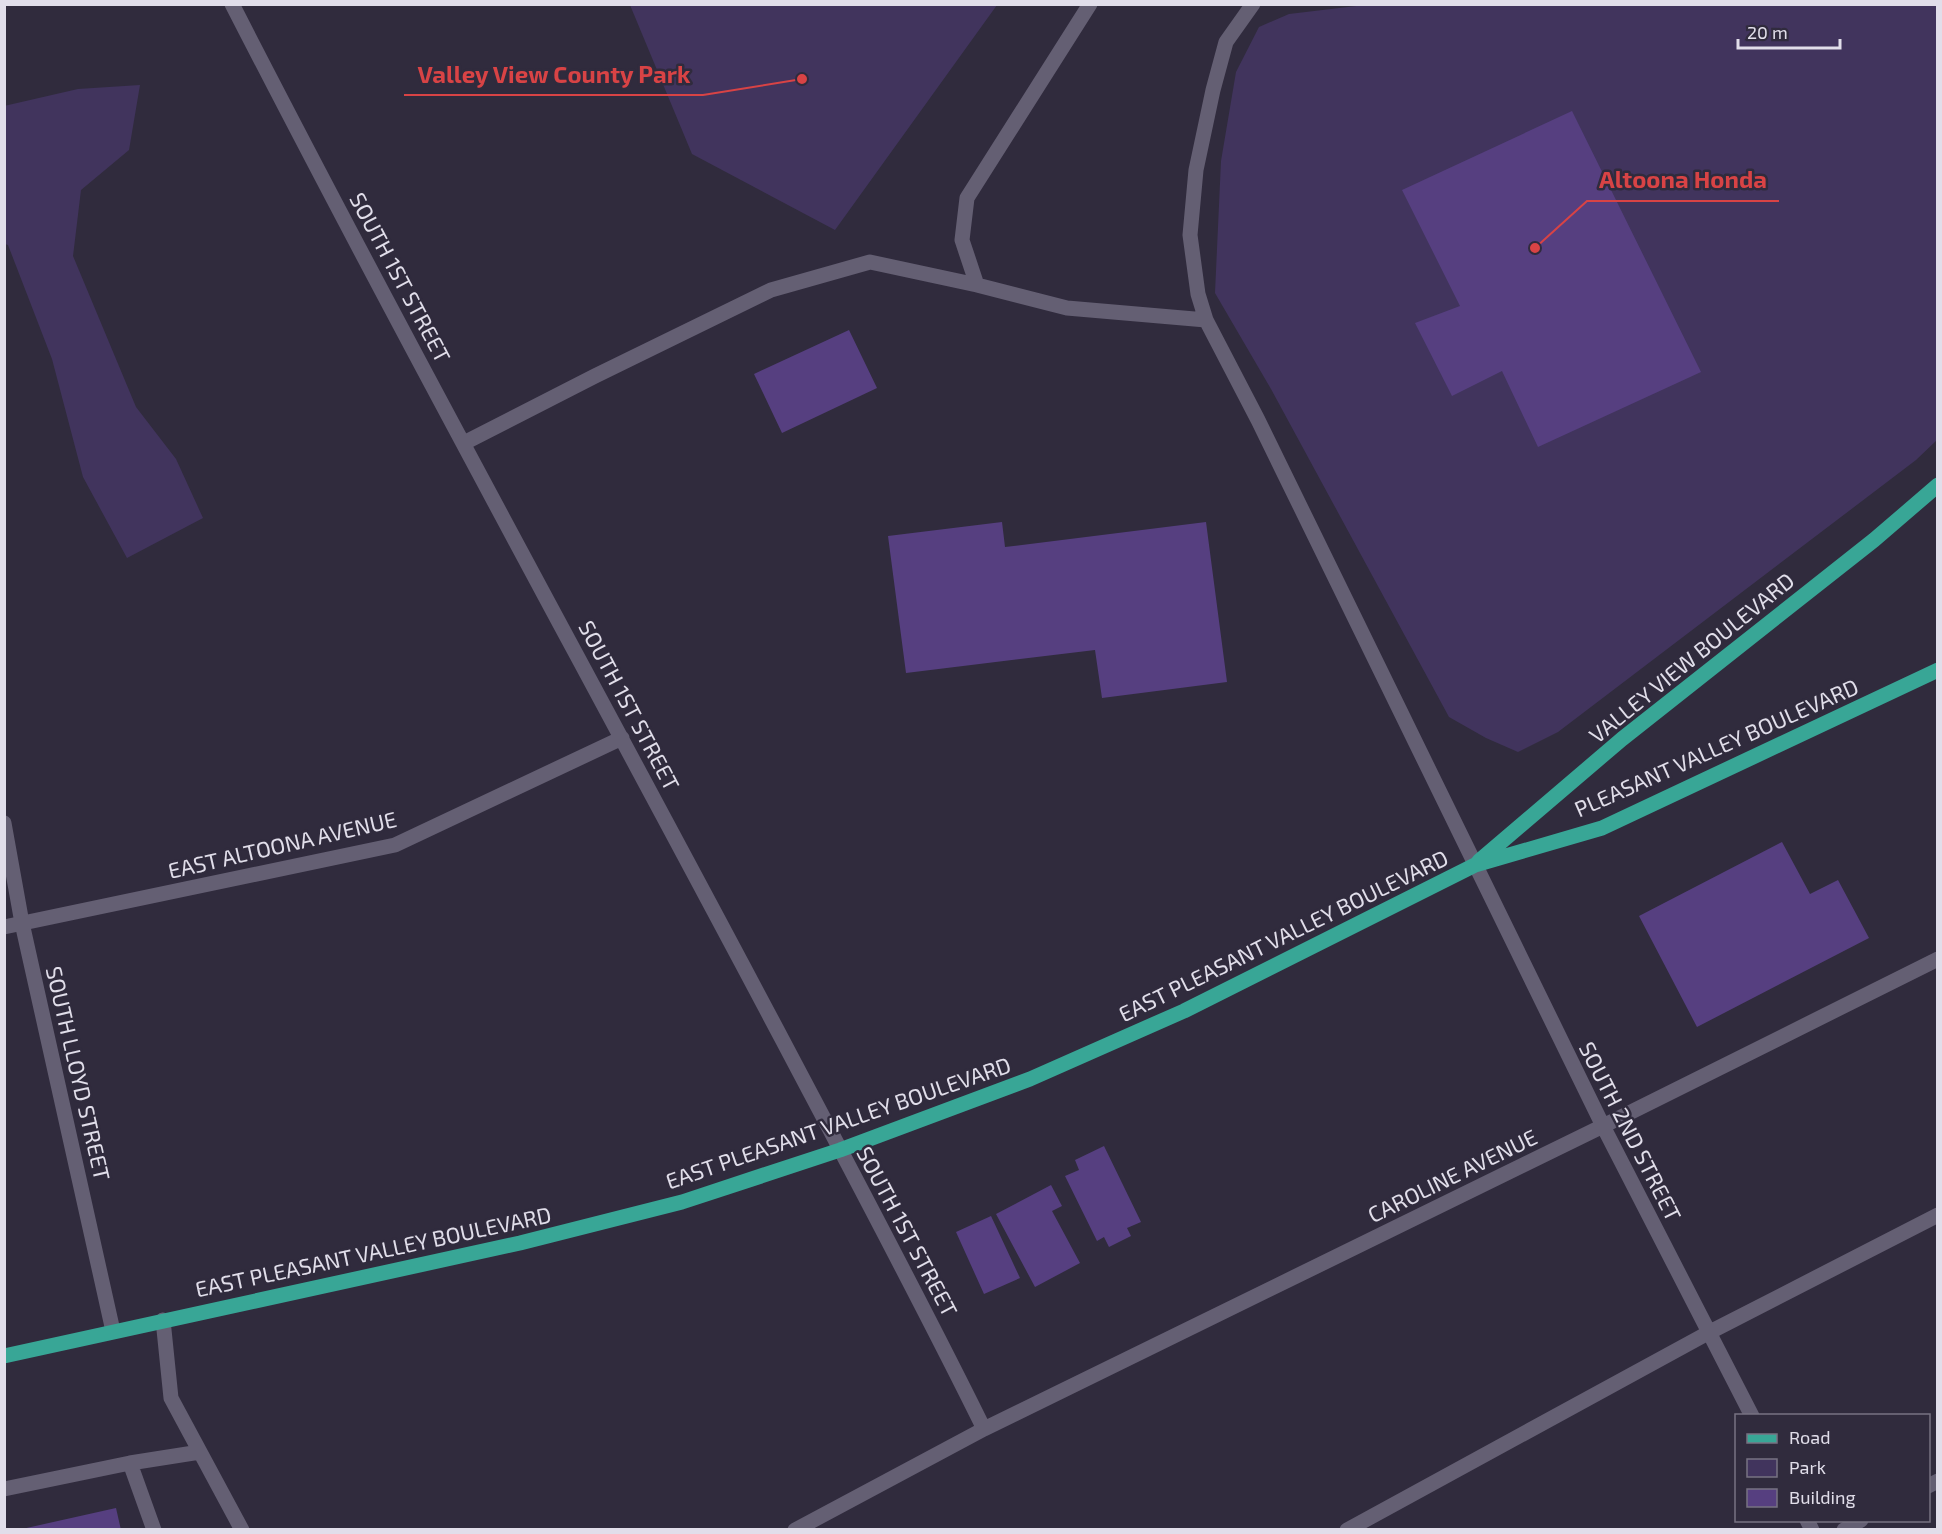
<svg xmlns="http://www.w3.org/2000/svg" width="1942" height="1534" font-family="'Exo 2',sans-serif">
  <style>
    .green { fill: #41345d }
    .building { fill: #563f80 }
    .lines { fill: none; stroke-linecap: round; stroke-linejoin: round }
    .minor { stroke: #645f73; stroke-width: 15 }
    .major { stroke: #38a696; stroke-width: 15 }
    .labels { text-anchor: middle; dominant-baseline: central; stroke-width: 5; stroke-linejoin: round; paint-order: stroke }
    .street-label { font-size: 22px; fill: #e1deea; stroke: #302b3d }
    .leader { fill: none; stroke: #d84345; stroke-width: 2 }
    .callout-dot { fill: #d84345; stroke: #302b3d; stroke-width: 2 }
    .callout-label { font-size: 24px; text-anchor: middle; font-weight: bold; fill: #d84345; stroke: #302b3d; stroke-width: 5; stroke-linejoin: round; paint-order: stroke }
  </style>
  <rect width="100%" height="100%" fill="#302b3d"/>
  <!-- green -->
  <path class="green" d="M 1373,4 L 1937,5 L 1937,440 L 1916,460 L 1558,732 L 1518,752 L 1486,738 L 1449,717 L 1271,389 L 1215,293 L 1221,161 L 1236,72 L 1259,27 L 1289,14 Z
    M 630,5 L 997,5 L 835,230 L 692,154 Z
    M 140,85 L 129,150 L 81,190 L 73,256 L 136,407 L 176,459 L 203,518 L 127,558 L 83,477 L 52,359 L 8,245 L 5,244 L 4,106 L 78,89 Z"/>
  <!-- building -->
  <path class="building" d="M 1572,111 L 1701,372 L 1538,447 L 1502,371 L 1452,396 L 1415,323 L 1460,306 L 1402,190 Z
    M 849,330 L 877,388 L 782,433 L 754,374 Z
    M 1002,522 L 1005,547 L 1206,522 L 1227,682 L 1102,698 L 1095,650 L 906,673 L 888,536 Z
    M 1782,842 L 1810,894 L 1838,880 L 1869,938 L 1697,1027 L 1639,916 Z
    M 1104,1146 L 1141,1222 L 1127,1228 L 1131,1236 L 1109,1247 L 1104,1237 L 1097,1241 L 1065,1176 L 1079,1170 L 1075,1160 Z
    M 1051,1185 L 1062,1206 L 1052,1211 L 1080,1263 L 1035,1287 L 996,1214 Z
    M 991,1216 L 1020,1278 L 984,1294 L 956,1232 Z
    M 116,1508 L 121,1530 L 22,1530 L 22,1529 Z"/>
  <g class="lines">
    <!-- minor -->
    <path class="minor" d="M 232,4 C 411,353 600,695 783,1041 C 851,1170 920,1299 984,1429
      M 1253,4 L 1226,42 L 1213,90 L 1196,170 L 1190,235 L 1198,294 L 1206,320 L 1258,420 L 1603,1126 L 1752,1416
      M 977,285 L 962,240 L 967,198 L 1090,4
      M 464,443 L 595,376 L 771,290 L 870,262 L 977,285 L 1067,308 L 1206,320
      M 4,823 L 22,923 L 113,1331
      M 4,927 L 395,845 L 622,738
      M 163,1320 L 171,1398 L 242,1530
      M 130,1463 L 200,1452
      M 1928,1486 L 1938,1481
      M 4,1489 L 130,1463 L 154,1530
      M 1807,1520 L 1812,1530
      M 795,1530 L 984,1429 L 1603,1126 L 1938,959
      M 1347,1530 L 1708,1333 L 1938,1215
      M 1844,1530 L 1861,1520"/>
    <!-- major -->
    <path class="major" d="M 1479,861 L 1622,739 L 1874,540 L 1938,485
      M 4,1356 L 520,1243 L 682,1202 L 840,1150 L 1030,1079 L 1184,1011 L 1475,865 L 1602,828 L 1938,670"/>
  </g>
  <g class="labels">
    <!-- street labels -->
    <g class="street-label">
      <text transform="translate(401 277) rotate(62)">SOUTH 1ST STREET</text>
      <text transform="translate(1691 657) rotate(-39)">VALLEY VIEW BOULEVARD</text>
      <text transform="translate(630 705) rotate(62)">SOUTH 1ST STREET</text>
      <text transform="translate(1716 747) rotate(-24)">PLEASANT VALLEY BOULEVARD</text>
      <text transform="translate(282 844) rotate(-13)">EAST ALTOONA AVENUE</text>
      <text transform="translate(1283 935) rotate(-26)">EAST PLEASANT VALLEY BOULEVARD</text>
      <text transform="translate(79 1073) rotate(77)">SOUTH LLOYD STREET</text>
      <text transform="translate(838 1122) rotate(-19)">EAST PLEASANT VALLEY BOULEVARD</text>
      <text transform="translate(1631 1131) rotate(63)">SOUTH 2ND STREET</text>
      <text transform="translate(1452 1175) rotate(-26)">CAROLINE AVENUE</text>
      <text transform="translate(908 1231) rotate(62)">SOUTH 1ST STREET</text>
      <text transform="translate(373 1251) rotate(-12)">EAST PLEASANT VALLEY BOULEVARD</text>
    </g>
  </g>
  <!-- callouts -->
  <path class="leader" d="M802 79L703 95H404M1535 248L1587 201H1779"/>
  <g class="callout-dot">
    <circle cx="802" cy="79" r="6"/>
    <circle cx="1535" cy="248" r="6"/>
  </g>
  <g class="callout-label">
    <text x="554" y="83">Valley View County Park</text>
    <text x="1683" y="188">Altoona Honda</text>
  </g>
  <!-- border -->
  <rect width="1942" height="1534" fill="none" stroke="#e1deea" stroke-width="12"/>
  <!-- legend -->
  <rect x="1735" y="1414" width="195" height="108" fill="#302b3d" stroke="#777382" stroke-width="1.5"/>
  <rect x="1747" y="1434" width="30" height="9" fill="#38a696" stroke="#777382" stroke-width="1.5"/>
  <text x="1789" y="1444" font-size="18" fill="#e1deea">Road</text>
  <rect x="1747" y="1459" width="30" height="18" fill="#41345d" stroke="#777382" stroke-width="1.5"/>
  <text x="1789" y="1474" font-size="18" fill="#e1deea">Park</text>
  <rect x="1747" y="1489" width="30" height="18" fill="#563f80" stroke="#777382" stroke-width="1.5"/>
  <text x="1789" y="1504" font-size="18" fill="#e1deea">Building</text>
  <!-- scale -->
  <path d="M1738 39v9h102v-9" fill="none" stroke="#e1deea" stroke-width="3"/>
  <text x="1747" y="39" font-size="18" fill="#e1deea" stroke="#302b3d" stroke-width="4.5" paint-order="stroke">20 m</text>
</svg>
